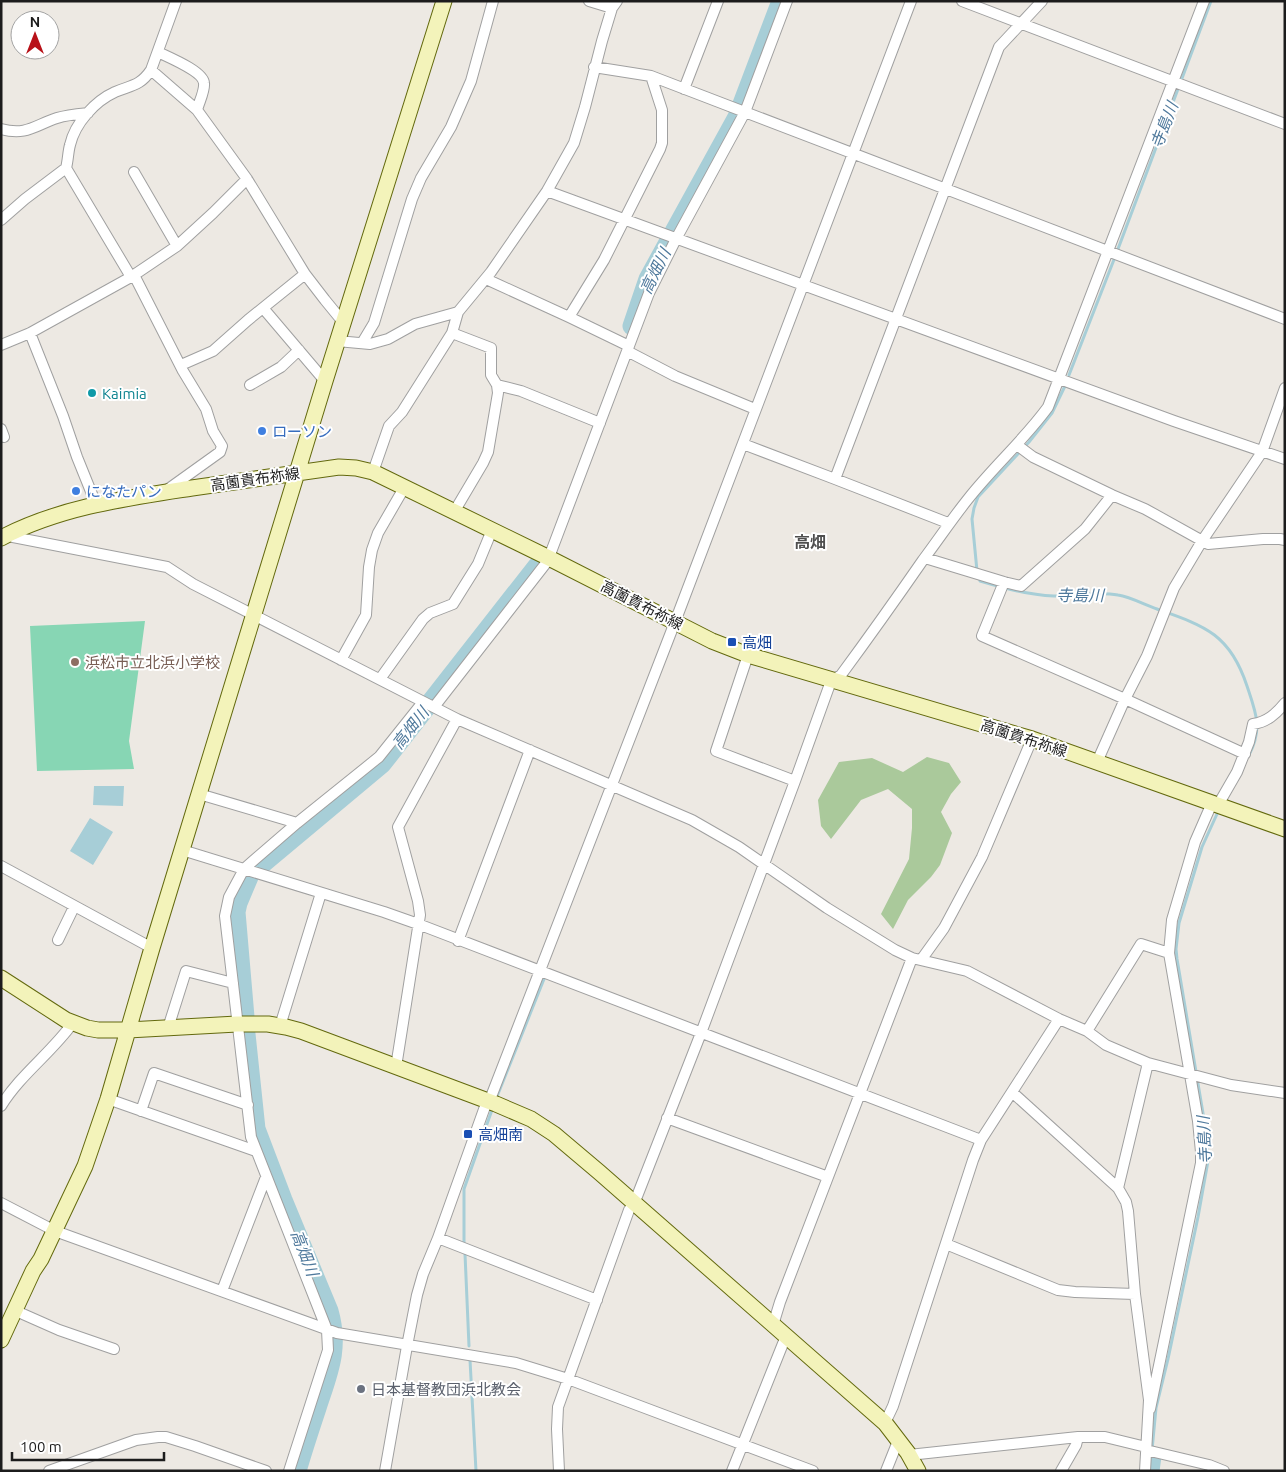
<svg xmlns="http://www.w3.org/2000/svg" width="1286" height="1472" font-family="Ubuntu,'Noto Sans JP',sans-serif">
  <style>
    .forest { fill: #aac99b }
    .pitch { fill: #87d6b4 }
    .water { fill: #a7ced7 }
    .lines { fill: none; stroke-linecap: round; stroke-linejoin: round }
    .stream { stroke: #a7ced7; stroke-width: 3 }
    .river { stroke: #a7ced7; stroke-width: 19 }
    .street-casing { stroke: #a0a0a0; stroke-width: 12 }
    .secondary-casing { stroke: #63690e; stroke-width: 17 }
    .street { stroke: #fff; stroke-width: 10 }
    .secondary { stroke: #f3f3ba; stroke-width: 15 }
    .culture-dot { fill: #0f9aa8; stroke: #fff; stroke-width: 2 }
    .shop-dot { fill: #3f7fe0; stroke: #fff; stroke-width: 2 }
    .transit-dot { fill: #1a4fb4; stroke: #fff; stroke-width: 2 }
    .education-dot { fill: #8d6e63; stroke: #fff; stroke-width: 2 }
    .worship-dot { fill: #6b7280; stroke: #fff; stroke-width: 2 }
    .labels { text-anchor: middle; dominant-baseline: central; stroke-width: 4; stroke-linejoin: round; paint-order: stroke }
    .culture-label { font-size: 15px; fill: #0d838f; stroke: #fff; text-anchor: start }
    .shop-label { font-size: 15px; fill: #366cbe; stroke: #fff; text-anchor: start }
    .street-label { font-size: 15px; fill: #1c1c1c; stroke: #fff }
    .transit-label { font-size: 15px; fill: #164399; stroke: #fff; text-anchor: start }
    .education-label { font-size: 15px; fill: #785e54; stroke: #fff; text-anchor: start }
    .worship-label { font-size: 15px; fill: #5b616d; stroke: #fff; text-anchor: start }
    .water-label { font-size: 16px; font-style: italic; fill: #4f799c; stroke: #fff }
    .neighbourhood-label { font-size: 16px; font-weight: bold; fill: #4f4f4f; stroke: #fff }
  </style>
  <rect width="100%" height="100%" fill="#ede9e3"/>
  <!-- forest -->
  <path class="forest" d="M 927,757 L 949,763 L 961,782 L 951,794 L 941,812 L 952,833 L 940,865 L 931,877 L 908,900 L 893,929 L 881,914 L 909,859 L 912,828 L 912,809 L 888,789 L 861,800 L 831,839 L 821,826 L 818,800 L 839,762 L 872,758 L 903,772 Z"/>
  <!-- pitch -->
  <path class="pitch" d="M 145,621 L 129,741 L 134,769 L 37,771 L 30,626 Z"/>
  <!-- water -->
  <path class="water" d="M 94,786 L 124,786 L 123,806 L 93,805 Z
    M 90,818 L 113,832 L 93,865 L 70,851 Z"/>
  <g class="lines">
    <!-- stream -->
    <path class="stream" d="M 1118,249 L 1211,1
      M 1069,375 L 1115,257
      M 977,571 L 972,519 L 974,508 L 978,497 L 1029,442 L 1052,413 L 1065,386
      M 979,577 L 980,581 C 1004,588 1028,595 1054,596 C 1075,596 1097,591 1118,595 C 1131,597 1145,605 1157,609 C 1205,626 1230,634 1247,686 C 1256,713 1263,728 1249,755
      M 496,1099 L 544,979
      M 464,1243 L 464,1189 L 493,1107
      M 465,1254 L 469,1346
      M 470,1360 L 476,1471
      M 1152,1450 L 1156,1408 L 1168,1359 L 1198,1217 L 1208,1161 L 1207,1137 L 1177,959 L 1176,949 L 1179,923 L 1202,847 L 1217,814"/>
    <!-- river -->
    <path class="river" d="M 632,326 L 648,279 L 737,117 L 781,1
      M 260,866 L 382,764 L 537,566
      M 245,1017 L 236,912 L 238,903 L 249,877
      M 246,1034 L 256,1129 L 283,1200 L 329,1311 C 340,1349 328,1374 317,1408 C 310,1429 303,1450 297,1471
      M 1150,1471 L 1152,1456"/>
    <defs>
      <path id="street" d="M 176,1 L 151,70 L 197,110 L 247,179 L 305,274 L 325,300 L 343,322
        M 589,1 L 612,8
        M 962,1 L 1285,124
        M 158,52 C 168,57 203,71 204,83 C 205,91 199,102 197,110
        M 594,67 L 651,76 L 1285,319
        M 684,89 L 718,1
        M 1,129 C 27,136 35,125 57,118 C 67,115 78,114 88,113
        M 66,168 L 131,277
        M 134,172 L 177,246
        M 547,191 L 1174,421 L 1285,459
        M 1,220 L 25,199 L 66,168 C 68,161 68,152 70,145 C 75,123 95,101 115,92 C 132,85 140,86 151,70
        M 134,275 L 183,371 L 206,409 L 213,431 L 222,446 L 220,452 L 167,490
        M 486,279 L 569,317 L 629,346
        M 263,308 L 325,381
        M 569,317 L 604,260 L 660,149 L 662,143 L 662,110 L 651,76
        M 30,333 L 63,416 L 77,457 L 96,504
        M 452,333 L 491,348 L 491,375 L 497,385
        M 337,341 L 370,344 L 388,339 L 415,324 L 458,312
        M 362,343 L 374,323 L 412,199 L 421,178 L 451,127 L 471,81 L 493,1
        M 1,345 L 30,333 L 131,277 L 177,246 L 213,213 L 247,179
        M 627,351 L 675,376 L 755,409
        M 181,365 L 213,351 L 248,320 L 305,274
        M 250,385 L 281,367 L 299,350
        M 1,429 L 4,437
        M 743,444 L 835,479
        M 1017,445 L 1033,457 L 1112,495 L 1145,509 L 1208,544 L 1263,539 L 1280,539 L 1285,540
        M 373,472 L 389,426 L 402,412 L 452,333 L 458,312 L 491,272 L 547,191 L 574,143 L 585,107 L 602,41 L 612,8 L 617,1
        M 454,512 L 483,463 L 488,452 L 498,393 L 497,385 L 521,391 L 600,423
        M 948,523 L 835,479 L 999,47 L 1042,1
        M 8,534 L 13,537 L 167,567 L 193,584 L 457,719 L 692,820 L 739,847 L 827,908 L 895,950 L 912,958 L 967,971 L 1059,1019 L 1087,1031 L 1106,1045 L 1148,1063 L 1231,1085 L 1285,1093
        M 547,557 L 551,552 L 649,293 L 676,239 L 745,112 L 787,1
        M 925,558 L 1004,582 L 1021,586 L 1085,529 L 1112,495
        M 1004,582 L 982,636 L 1125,699 L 1245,754
        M 748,655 L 716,751 L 795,781
        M 341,660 L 366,615 L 369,567 L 372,550 L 378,533 L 404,488
        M 380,679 L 423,619 L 430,613 L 453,604 L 478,564 L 492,530
        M 434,707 L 550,558
        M 1097,762 L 1125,699 L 1147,656 L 1174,588 L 1202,541 L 1262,452 L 1285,388
        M 199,794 L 297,823
        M 1218,805 L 1237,772 L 1249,742 L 1253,724 C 1267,722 1276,714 1285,703
        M 182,850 L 384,912 L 418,924 L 981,1140
        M 1,866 L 152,948
        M 58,940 L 74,907
        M 458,941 L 530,750
        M 921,960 L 944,928 L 982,857 L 1032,739
        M 280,1026 L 321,893
        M 168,1028 L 186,971 L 233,983
        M 1087,1031 L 1141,944 L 1169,953
        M 396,1067 L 420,915 L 418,901 L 398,827 L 457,719
        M 1012,1092 L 1118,1188 L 1126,1202 L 1128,1211 L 1135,1294 L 1149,1400 L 1145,1471
        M 108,1099 L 256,1151
        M 489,1102 L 675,622 L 911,1
        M 1,1106 C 20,1075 51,1053 72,1024
        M 141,1111 L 154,1073 L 248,1105
        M 667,1118 L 828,1177
        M 1118,1188 L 1148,1063
        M 1,1203 L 55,1231 L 337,1333 L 516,1363 L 568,1379 L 813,1471
        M 438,1238 L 597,1300
        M 946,1244 L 1058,1290 L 1075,1292 L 1135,1294
        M 222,1291 L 266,1177
        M 16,1311 L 59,1330 L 114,1349
        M 773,1325 L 780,1302 L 912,958
        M 1150,1409 L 1201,1163 L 1201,1152 L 1198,1121 L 1169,953 L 1172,920 L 1195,842 L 1212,803
        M 885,1423 L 893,1406 L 973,1160 L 981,1140 L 1059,1019
        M 1146,1450 L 1209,1465 L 1224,1471
        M 909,1455 L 1078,1437
        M 49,1471 L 136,1440 L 158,1437 L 166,1437 L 195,1446 L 266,1471
        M 289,1471 L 328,1350 L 327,1330 L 251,1137 L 225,916 L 229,897 L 244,869 L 253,861 L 297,823 L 379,757 L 423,702
        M 385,1471 L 407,1346 L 417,1295 L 423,1274 L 438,1238 L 487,1101
        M 559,1471 L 557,1429 L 558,1407 L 629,1210 L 634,1204 L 701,1033 L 795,781 L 831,681 L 841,675 C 869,637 896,599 923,560 C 938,540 952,519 968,499 C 993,467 1024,440 1048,407 L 1204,1
        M 732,1471 L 786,1336
        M 886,1471 L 898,1441
        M 1061,1471 L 1076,1445 L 1078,1437 L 1105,1437 L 1146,1447"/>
      <path id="secondary" d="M 1,538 C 60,507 127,498 192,488 C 241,481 290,474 339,467 L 356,468 L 373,472 L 547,557 L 712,641 L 748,655 L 1032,739 L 1285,829
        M 1,978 L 66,1020 L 87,1028 L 98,1030 L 128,1030 L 237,1024 L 268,1024 L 286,1027 L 301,1031 L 496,1104 L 531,1119 L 554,1134 L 599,1172 L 885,1423 L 908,1453 L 918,1471
        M 1,1340 L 33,1271 L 41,1259 L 85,1166 L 108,1099 L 152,948 L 325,381 L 444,1"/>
    </defs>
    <!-- street casing -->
    <use href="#street" class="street-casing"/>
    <!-- secondary casing -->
    <use href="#secondary" class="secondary-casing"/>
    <!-- street -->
    <use href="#street" class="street"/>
    <!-- secondary -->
    <use href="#secondary" class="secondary"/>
  </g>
  <!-- markers -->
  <circle class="culture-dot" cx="92" cy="393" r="5"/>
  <g class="shop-dot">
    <circle cx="262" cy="431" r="5"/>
    <circle cx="76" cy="491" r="5"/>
  </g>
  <g class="transit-dot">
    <rect x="727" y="637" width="10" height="10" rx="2.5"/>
    <rect x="463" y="1129" width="10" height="10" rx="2.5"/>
  </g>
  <circle class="education-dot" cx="75" cy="662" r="5"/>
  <circle class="worship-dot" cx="361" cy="1389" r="5"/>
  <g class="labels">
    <!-- culture labels -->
    <g class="culture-label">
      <text x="102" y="393">Kaimia</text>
    </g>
    <!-- shop labels -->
    <g class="shop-label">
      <text x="272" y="431">ローソン</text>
      <text x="86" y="491">になたパン</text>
    </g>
    <!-- street labels -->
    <g class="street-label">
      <text transform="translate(255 479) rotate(-8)">高薗貴布祢線</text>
      <text transform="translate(642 605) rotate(27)">高薗貴布祢線</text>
      <text transform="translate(1024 738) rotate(18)">高薗貴布祢線</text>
    </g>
    <!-- transit labels -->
    <g class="transit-label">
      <text x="742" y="642">高畑</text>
      <text x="478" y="1134">高畑南</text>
    </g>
    <!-- education labels -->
    <g class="education-label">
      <text x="85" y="662">浜松市立北浜小学校</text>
    </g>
    <!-- worship labels -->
    <g class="worship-label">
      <text x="371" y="1389">日本基督教団浜北教会</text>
    </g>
    <!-- water labels -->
    <g class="water-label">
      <text transform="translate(1164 125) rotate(-69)">寺島川</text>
      <text transform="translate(655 271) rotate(-64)">高畑川</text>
      <text x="1080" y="595">寺島川</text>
      <text transform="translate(410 728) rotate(-52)">高畑川</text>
      <text transform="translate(1204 1140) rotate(-93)">寺島川</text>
      <text transform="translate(305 1253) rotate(69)">高畑川</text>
    </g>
    <!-- neighbourhood labels -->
    <g class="neighbourhood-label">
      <text x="810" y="542">高畑</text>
    </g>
  </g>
  <!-- border -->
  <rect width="1286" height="1472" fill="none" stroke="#1c1c1c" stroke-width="5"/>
  <!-- north arrow -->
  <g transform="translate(35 35)"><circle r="24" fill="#ffffff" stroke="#a4a4a4"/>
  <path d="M0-4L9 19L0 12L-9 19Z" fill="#b81118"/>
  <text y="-8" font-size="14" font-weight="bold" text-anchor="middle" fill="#1c1c1c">N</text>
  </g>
  <!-- scale -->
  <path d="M12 1452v8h152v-8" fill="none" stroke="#1c1c1c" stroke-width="2.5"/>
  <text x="20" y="1452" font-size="15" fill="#1c1c1c" stroke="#ffffff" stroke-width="4" paint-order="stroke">100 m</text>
</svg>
